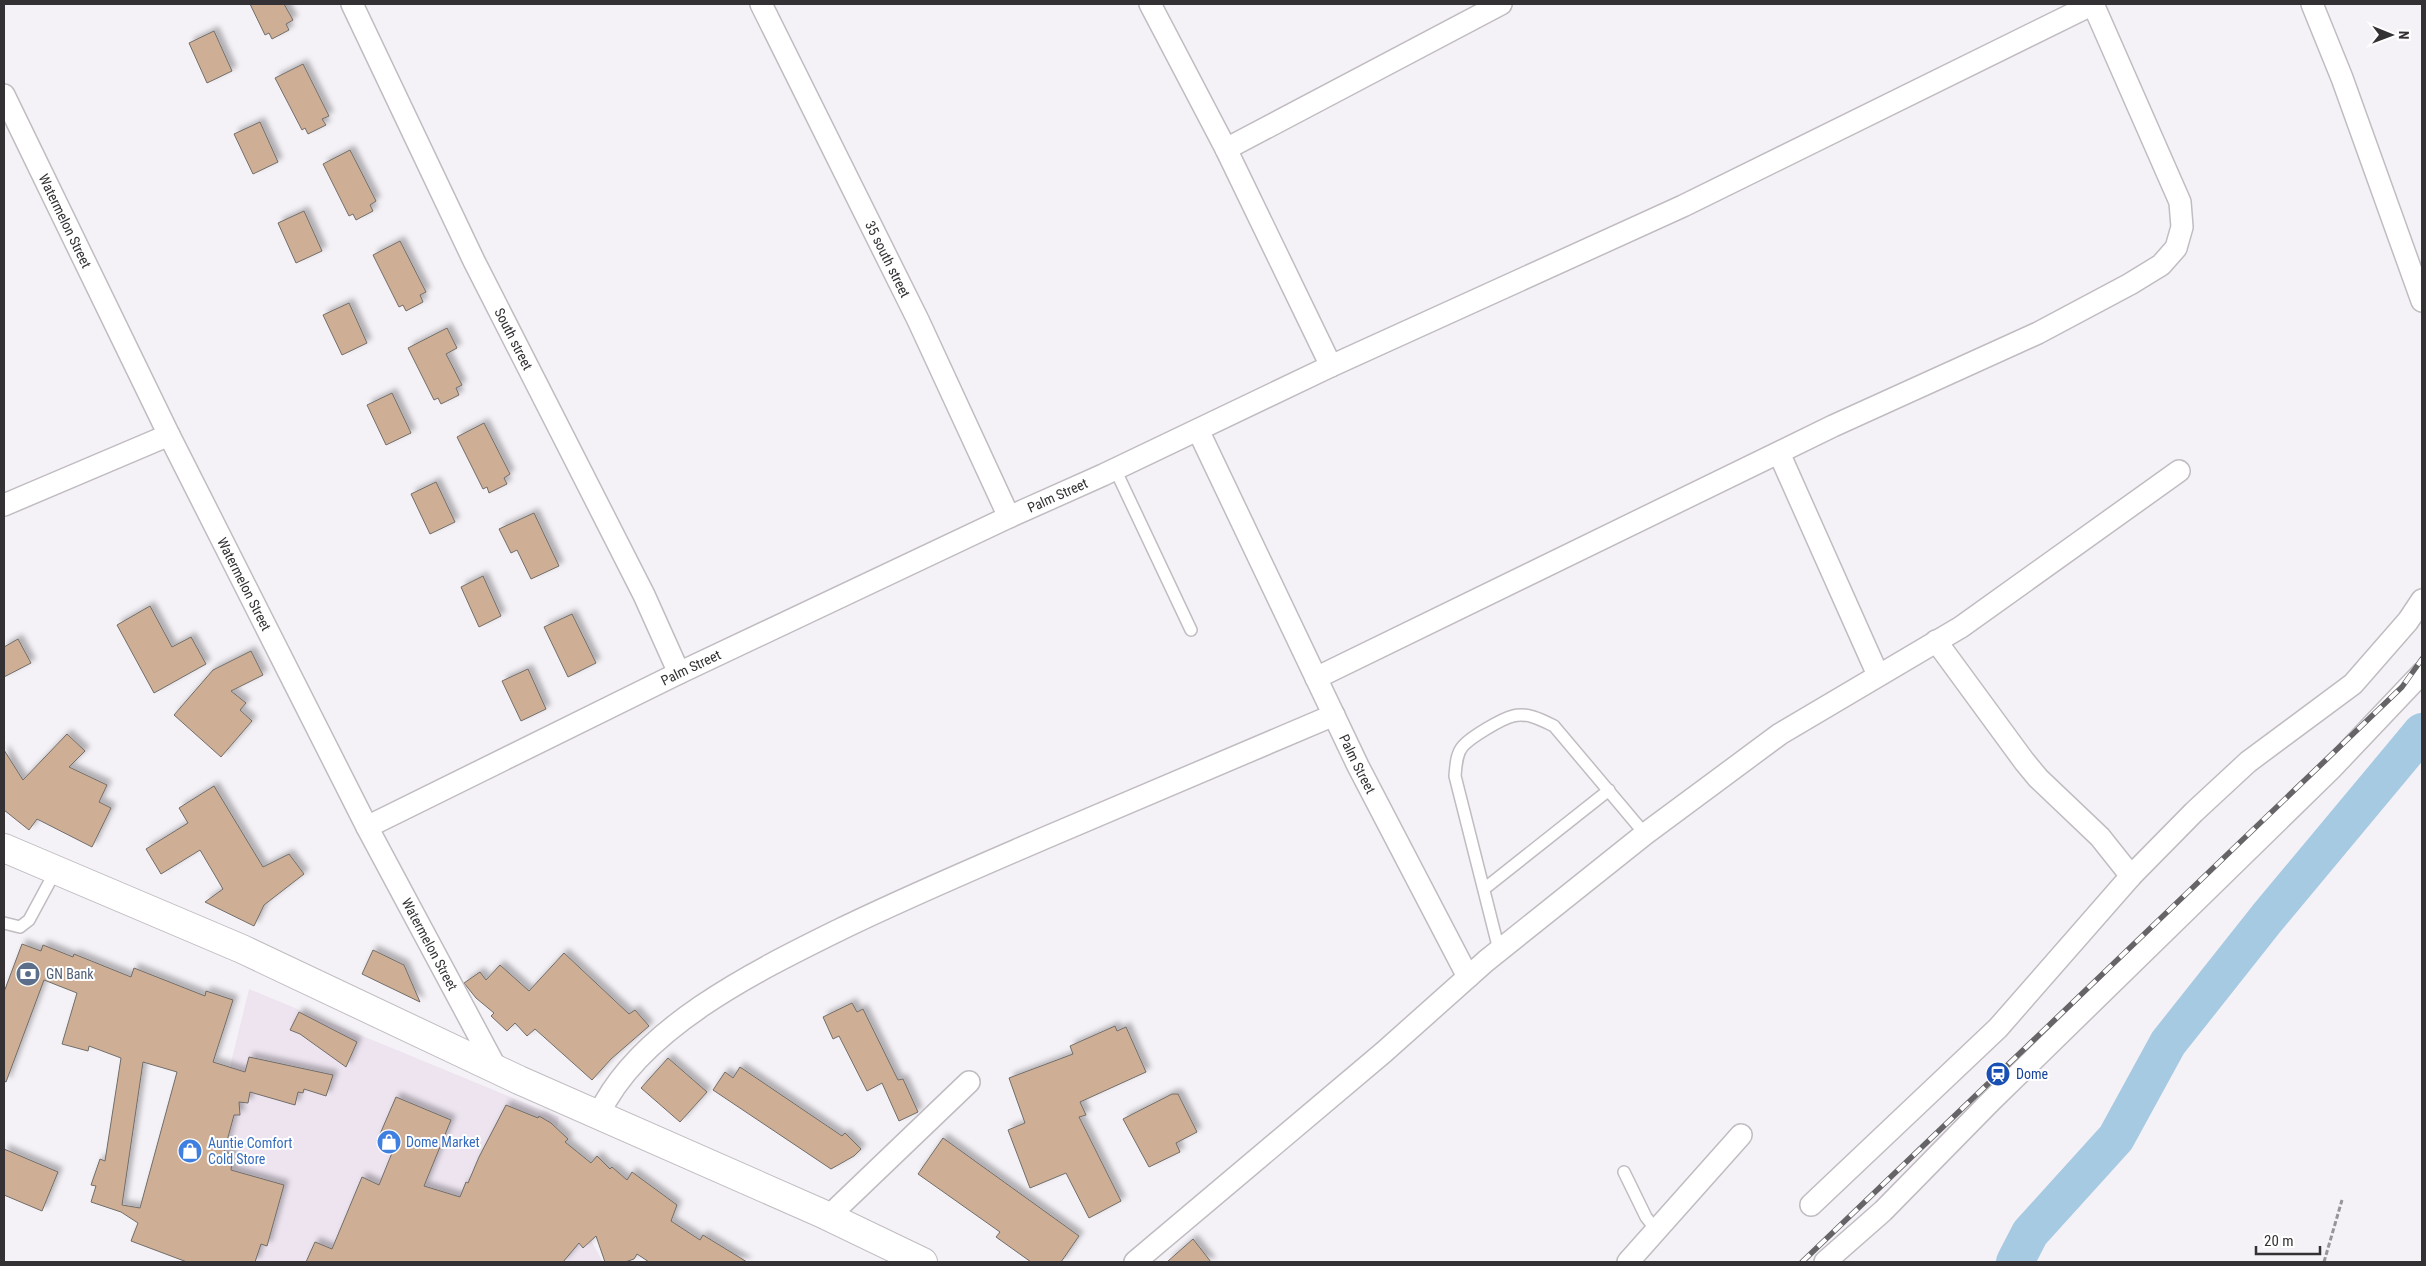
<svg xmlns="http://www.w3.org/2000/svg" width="2426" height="1266" font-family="'Roboto Condensed',sans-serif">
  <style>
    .built { fill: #ede4f0 }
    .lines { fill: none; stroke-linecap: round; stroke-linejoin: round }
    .river { stroke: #a7cae3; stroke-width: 38 }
    .building { fill: #ceaf95; stroke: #716d69; fill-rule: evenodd; filter: url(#shadow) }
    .lane-casing { stroke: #c0bcc1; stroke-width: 14 }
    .street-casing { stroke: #c0bcc1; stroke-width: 24 }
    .secondary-casing { stroke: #c0bcc1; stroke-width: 30 }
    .path { stroke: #989599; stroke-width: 3; stroke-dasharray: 5 2.5; stroke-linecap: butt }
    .lane { stroke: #fff; stroke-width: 11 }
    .street { stroke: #fff; stroke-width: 21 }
    .secondary { stroke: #fff; stroke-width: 28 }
    .rail-casing { stroke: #666466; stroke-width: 5.5 }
    .rail { stroke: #fff; stroke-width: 4; stroke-dasharray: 11; stroke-linecap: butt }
    .labels { text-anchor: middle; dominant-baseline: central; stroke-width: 4; stroke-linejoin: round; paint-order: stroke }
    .street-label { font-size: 14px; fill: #333133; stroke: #fff }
    .service-label { font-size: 14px; fill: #4e5e75; stroke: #fff; text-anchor: start }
    .transit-label { font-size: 14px; fill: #164399; stroke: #fff; text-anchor: start }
    .shop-label { font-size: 14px; fill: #366cbe; stroke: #fff; text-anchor: start }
  </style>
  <defs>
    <filter id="shadow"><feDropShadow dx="4.5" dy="-4.5" stdDeviation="2.5" flood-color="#0004"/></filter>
  </defs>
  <rect width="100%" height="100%" fill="#f5f2f7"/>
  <!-- built -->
  <path class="built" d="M 249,989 L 559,1117 L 550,1167 L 603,1262 L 191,1262 L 227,1199 L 222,1099 Z"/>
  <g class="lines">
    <!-- river -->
    <path class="river" d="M 2015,1262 L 2030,1233 L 2116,1138 L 2168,1043 L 2267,918 L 2422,732"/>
  </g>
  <!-- building -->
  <path class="building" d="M 250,4 L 284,4 L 293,20 L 286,24 L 289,30 L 272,39 L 269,33 L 265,35 Z
    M 214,31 L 232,71 L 207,83 L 189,43 Z
    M 303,64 L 329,116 L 322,119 L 326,125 L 308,134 L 305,128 L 302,130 L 275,78 Z
    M 260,122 L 278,162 L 253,174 L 234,134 Z
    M 350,150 L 376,201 L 370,205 L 373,211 L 356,220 L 353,214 L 349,216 L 323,164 Z
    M 304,211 L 322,251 L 296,263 L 278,223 Z
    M 400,241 L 426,292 L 420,295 L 423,302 L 406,311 L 403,305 L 399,307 L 373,255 Z
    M 349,303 L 367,343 L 342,355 L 323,315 Z
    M 447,328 L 457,348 L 446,354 L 462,385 L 456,388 L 459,395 L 441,404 L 438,398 L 434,400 L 408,348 Z
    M 392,393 L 411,433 L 386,445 L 367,405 Z
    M 484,423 L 510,474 L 504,478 L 507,484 L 489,493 L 487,487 L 483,489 L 457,437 Z
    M 436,482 L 455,522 L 430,534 L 411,494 Z
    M 534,513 L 559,566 L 531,579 L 517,550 L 511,553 L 499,529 Z
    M 483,576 L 501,616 L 479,627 L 461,587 Z
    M 150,606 L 172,647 L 191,637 L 206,664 L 154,693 L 117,625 Z
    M 572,614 L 596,663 L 568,677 L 544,627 Z
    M 18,639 L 31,663 L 4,677 L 4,647 Z
    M 251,651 L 263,675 L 231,691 L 246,703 L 240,710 L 252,721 L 221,757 L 174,715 L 213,670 Z
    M 528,669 L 546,709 L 521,721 L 502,681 Z
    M 67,734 L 85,751 L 69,767 L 107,785 L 99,802 L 111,808 L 92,847 L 37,819 L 29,830 L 4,810 L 4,750 L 23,780 Z
    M 214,786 L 263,867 L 289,854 L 304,874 L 264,905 L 254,926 L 205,902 L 223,889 L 200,850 L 161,874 L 146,849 L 188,823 L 179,808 Z
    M 22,944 L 41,951 L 43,945 L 73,957 L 74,954 L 131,977 L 134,968 L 205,996 L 206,991 L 233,1000 L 213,1062 L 245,1072 L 249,1057 L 333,1075 L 326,1096 L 304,1089 L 303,1093 L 298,1092 L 295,1105 L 250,1092 L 248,1103 L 239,1102 L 240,1115 L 234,1115 L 224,1152 L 233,1154 L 231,1170 L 284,1185 L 267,1246 L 261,1244 L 255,1262 L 187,1262 L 131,1241 L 138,1223 L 121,1212 L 91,1202 L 96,1186 L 91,1185 L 100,1159 L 105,1161 L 121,1058 L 89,1046 L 88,1051 L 62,1044 L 77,993 L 44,980 L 6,1082 L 4,1081 L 4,992 ZM 143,1062 L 177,1072 L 140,1208 L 122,1205 Z
    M 373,950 L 404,965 L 420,1002 L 362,974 Z
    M 564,953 L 629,1014 L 635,1010 L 649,1026 L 611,1059 L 592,1080 L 535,1029 L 527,1036 L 515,1023 L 507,1031 L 491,1016 L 494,1013 L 476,998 L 464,983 L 480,972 L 486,980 L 500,965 L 529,991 Z
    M 852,1003 L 857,1012 L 863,1009 L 898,1080 L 903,1079 L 918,1112 L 899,1121 L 882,1083 L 867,1091 L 839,1036 L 833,1039 L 823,1017 Z
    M 299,1012 L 357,1042 L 346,1067 L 300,1034 L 290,1030 Z
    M 1115,1026 L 1117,1031 L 1126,1027 L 1146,1072 L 1080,1102 L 1086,1115 L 1079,1117 L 1121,1201 L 1089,1218 L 1066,1173 L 1030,1188 L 1008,1130 L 1025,1123 L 1009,1078 L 1073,1054 L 1070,1046 Z
    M 668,1058 L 707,1092 L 680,1122 L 641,1088 Z
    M 740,1067 L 842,1136 L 845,1133 L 861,1149 L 854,1156 L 831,1169 L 713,1090 L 725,1072 L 733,1078 Z
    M 1172,1094 L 1178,1094 L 1197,1132 L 1176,1143 L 1180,1152 L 1149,1167 L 1123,1119 Z
    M 396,1097 L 451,1120 L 424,1186 L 460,1197 L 466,1182 L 468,1183 L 479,1157 L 506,1105 L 538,1118 L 539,1116 L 551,1123 L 568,1139 L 565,1142 L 591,1163 L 597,1156 L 610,1169 L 612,1167 L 627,1180 L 632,1172 L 677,1205 L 671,1221 L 700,1240 L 703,1235 L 747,1262 L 649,1262 L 637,1254 L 634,1259 L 625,1262 L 605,1262 L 596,1236 L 583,1248 L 579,1243 L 563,1262 L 306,1262 L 315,1242 L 332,1249 L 362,1177 L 379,1185 L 394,1148 L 377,1141 Z
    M 943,1138 L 1079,1236 L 1061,1262 L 1031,1262 L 996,1237 L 1000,1232 L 918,1174 Z
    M 4,1149 L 58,1172 L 42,1211 L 4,1195 Z
    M 1193,1239 L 1211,1262 L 1167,1262 Z"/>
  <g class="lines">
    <defs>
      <path id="lane" d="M 1115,469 L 1191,630
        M 1484,889 L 1609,790
        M 4,923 L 20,927 L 29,920 L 56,870
        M 1499,950 L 1455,776 C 1456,766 1456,754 1463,746 C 1471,737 1501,719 1513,716 C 1527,712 1542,720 1554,726 L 1645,834
        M 1624,1172 L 1646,1217 L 1656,1230"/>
      <g id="street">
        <path id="s1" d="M 352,4 L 474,261 L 644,595 L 679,673"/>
        <path id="s2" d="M 761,4 L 918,320 L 1009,517"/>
        <path d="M 1150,4 L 1226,149 L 1331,366"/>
        <path d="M 2312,4 L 2342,78 L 2422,301"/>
        <path id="s3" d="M 4,95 L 169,435 L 367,827 L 496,1068"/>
        <path d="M 1226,149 L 1501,4"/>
        <path id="s4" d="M 1198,430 L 1358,766 L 1468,977"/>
        <path d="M 1779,453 L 1878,675"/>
        <path d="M 4,505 L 169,435"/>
        <path d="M 1936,641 L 2024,761 L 2038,778 L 2100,837 L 2131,876"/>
        <path id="s5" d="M 367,827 L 679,673 L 1009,517 L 1103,475 L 1331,366 L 1683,206 L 2093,4 L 2180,202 L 2182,227 L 2176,248 L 2161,265 L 2130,284 L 2038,333 L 1833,426 L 1316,678"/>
        <path d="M 599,1114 C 640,1027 758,970 841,929 C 907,897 973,869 1040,840 C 1138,798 1236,756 1334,715"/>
        <path d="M 1811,1205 L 1998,1028 L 2131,876 L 2194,812 L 2248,762 L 2353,684 L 2408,621 L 2422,600"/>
        <path d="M 828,1217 L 969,1082"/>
        <path d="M 1135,1262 L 1384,1052 L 1486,961 L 1645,834 L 1780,734 L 1961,627 L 2179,471"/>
        <path d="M 1628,1262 L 1741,1135"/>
        <path d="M 1825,1262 L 1883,1211 L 1990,1102 L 2331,769 L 2422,673"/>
      </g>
      <path id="secondary" d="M 4,848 L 242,949 L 519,1080 L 821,1213 L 923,1262"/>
    </defs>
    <!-- lane casing -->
    <use href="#lane" class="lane-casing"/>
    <!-- street casing -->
    <use href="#street" class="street-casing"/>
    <!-- secondary casing -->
    <use href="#secondary" class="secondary-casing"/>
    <!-- path -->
    <path class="path" d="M 2324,1262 L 2342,1200"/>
    <!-- lane -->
    <use href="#lane" class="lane"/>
    <!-- street -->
    <use href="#street" class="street"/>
    <!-- secondary -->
    <use href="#secondary" class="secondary"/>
    <defs>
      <path id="rail" d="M 1802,1262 L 2402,687 L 2422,659"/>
    </defs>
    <!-- rail casing -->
    <use href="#rail" class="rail-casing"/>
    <!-- rail -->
    <use href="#rail" class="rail"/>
  </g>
  <!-- icons -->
  <defs>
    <symbol id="bank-disc" viewBox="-11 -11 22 22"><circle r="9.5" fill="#5c6f8a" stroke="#fff"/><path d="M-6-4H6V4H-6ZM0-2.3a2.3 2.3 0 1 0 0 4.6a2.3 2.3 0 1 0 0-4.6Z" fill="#fff"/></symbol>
    <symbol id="station-disc" viewBox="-11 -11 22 22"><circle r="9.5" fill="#1a4fb4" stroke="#fff"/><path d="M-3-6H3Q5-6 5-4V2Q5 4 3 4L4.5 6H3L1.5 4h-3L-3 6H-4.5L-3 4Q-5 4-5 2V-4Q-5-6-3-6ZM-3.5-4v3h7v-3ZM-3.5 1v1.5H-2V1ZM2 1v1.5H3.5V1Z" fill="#fff"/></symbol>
    <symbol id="shop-disc" viewBox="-11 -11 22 22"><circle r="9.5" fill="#3f7fe0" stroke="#fff"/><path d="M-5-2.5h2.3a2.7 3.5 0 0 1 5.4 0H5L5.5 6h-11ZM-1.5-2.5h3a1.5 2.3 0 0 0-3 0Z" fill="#fff"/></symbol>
  </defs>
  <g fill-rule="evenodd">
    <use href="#bank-disc" x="14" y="960" width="28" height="28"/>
    <use href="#station-disc" x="1984" y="1060" width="28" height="28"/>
    <use href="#shop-disc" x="375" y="1128" width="28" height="28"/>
    <use href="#shop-disc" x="176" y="1137" width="28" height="28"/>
  </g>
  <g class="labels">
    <!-- street labels -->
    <g class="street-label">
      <text stroke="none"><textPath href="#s3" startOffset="140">Watermelon Street</textPath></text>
      <text stroke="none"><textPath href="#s2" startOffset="285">35 south street</textPath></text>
      <text stroke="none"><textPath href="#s1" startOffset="372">South street</textPath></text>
      <text stroke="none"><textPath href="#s5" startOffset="766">Palm Street</textPath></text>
      <text stroke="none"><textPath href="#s3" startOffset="545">Watermelon Street</textPath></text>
      <text stroke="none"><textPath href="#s5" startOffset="361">Palm Street</textPath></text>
      <text stroke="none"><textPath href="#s4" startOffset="370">Palm Street</textPath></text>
      <text stroke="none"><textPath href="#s3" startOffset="950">Watermelon Street</textPath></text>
    </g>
    <!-- service labels -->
    <g class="service-label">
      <text x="46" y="974">GN Bank</text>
    </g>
    <!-- transit labels -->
    <g class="transit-label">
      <text x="2016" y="1074">Dome</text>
    </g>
    <!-- shop labels -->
    <g class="shop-label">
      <text x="406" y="1142">Dome Market</text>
      <text x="208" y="1143">Auntie Comfort<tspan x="208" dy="16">Cold Store</tspan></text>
    </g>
  </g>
  <!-- border -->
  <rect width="2426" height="1266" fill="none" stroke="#333133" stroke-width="10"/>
  <!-- north arrow -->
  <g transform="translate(2391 35) rotate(91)" stroke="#ffffff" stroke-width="4" paint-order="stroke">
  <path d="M0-4L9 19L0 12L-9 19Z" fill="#333133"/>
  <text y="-8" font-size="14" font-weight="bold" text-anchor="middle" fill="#333133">N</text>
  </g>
  <!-- scale -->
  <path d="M2256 1246v8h64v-8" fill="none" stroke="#333133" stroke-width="2.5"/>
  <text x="2264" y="1246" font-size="15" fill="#333133" stroke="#ffffff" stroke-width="4" paint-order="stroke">20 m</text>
</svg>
